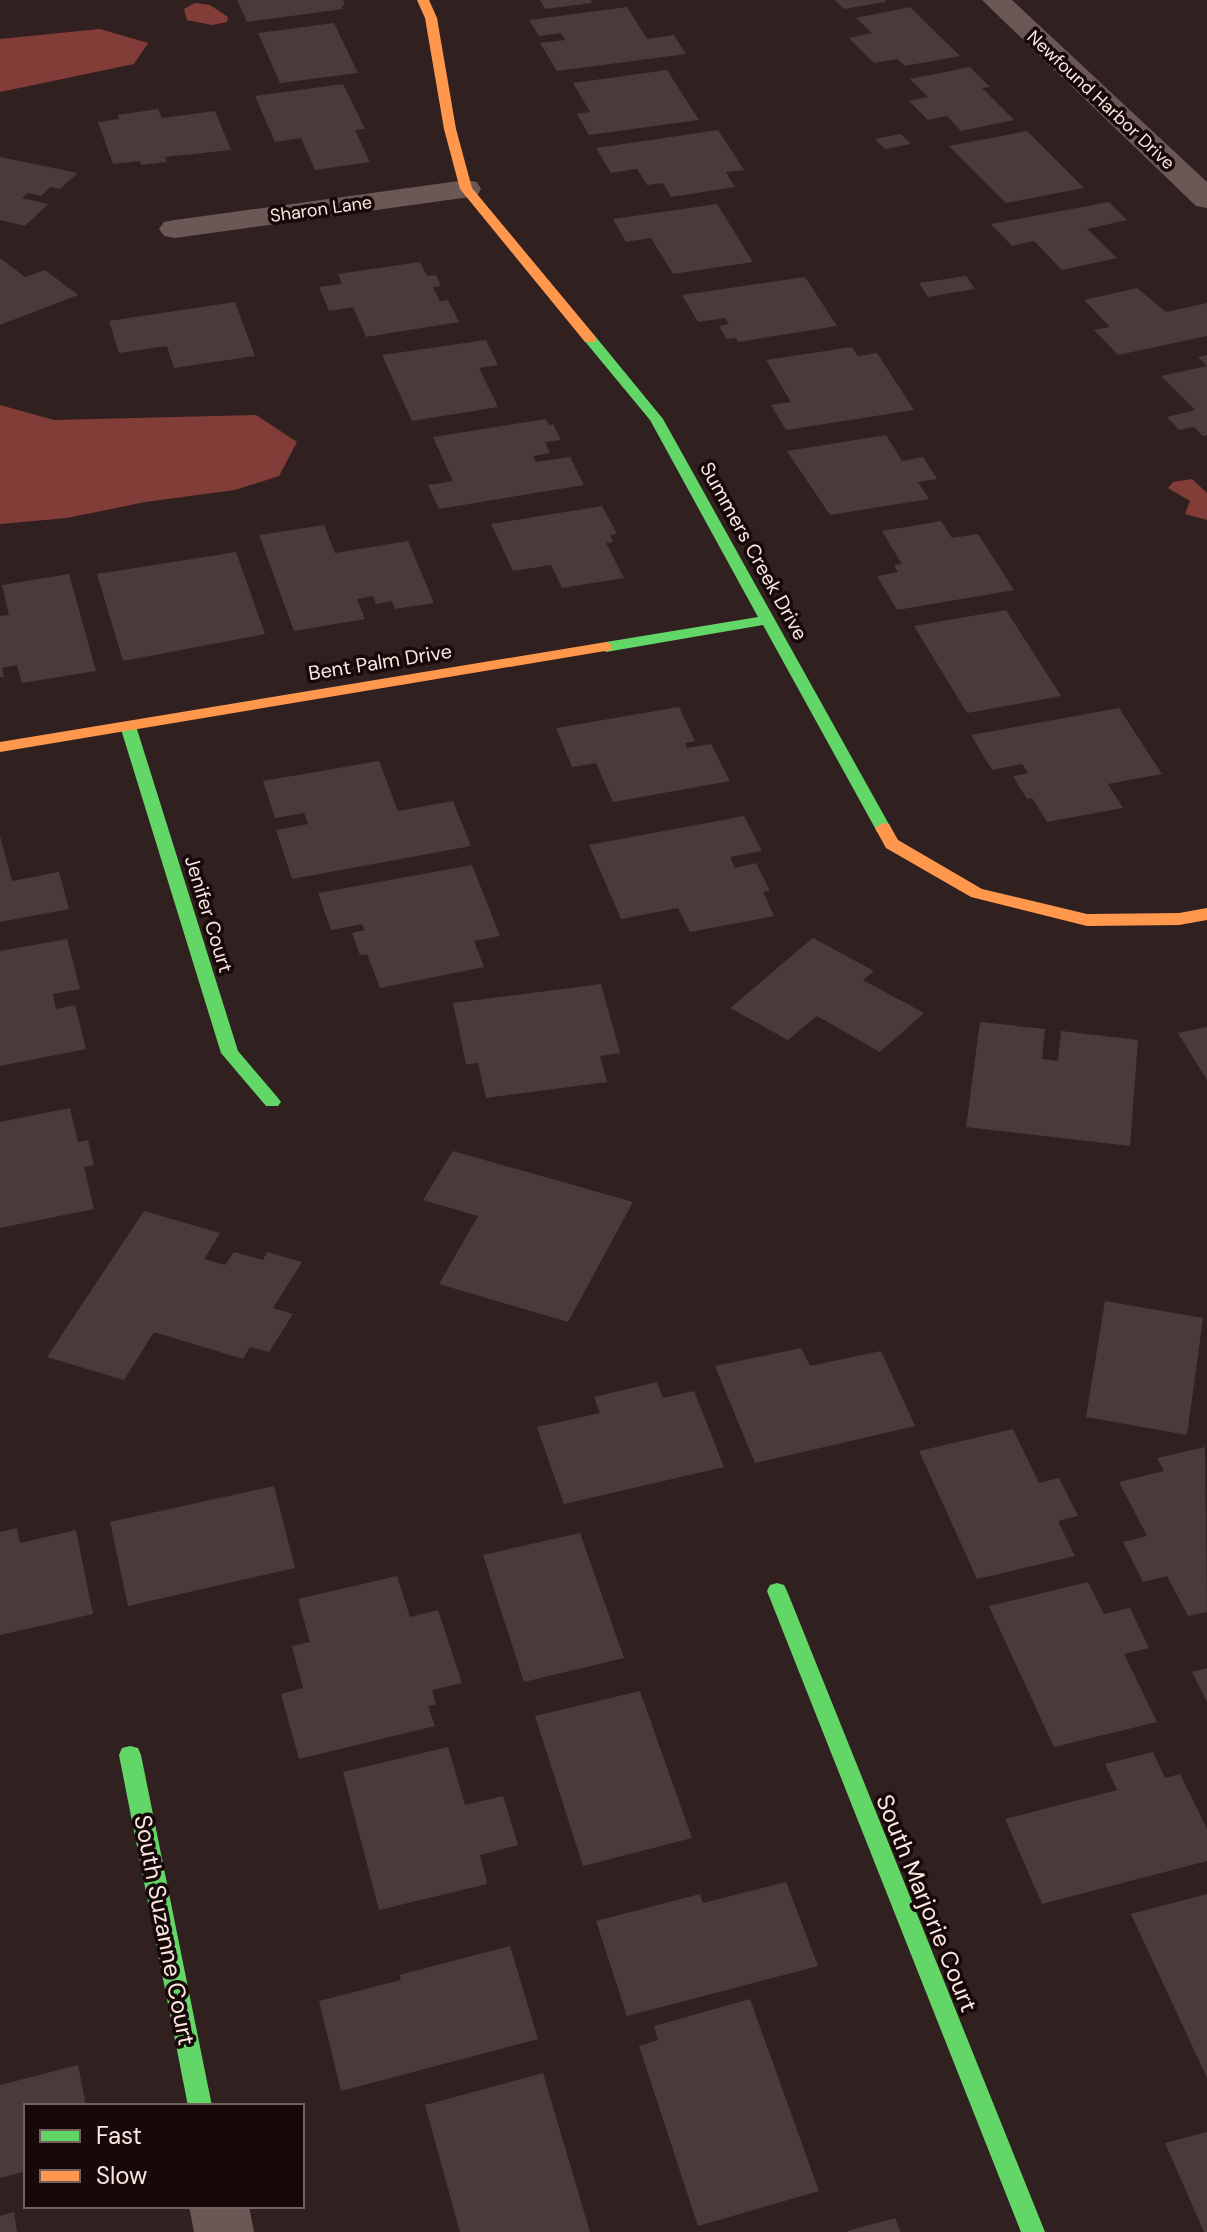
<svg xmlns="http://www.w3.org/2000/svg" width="1207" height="2232" font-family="'DM Sans',sans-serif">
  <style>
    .water { fill: #833d38 }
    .building { fill: #493b3b }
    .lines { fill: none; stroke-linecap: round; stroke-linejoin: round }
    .street { fill: #6a5756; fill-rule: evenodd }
    .fast { fill: #63d668; fill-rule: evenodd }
    .slow { fill: #ff974d; fill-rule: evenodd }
    .labels { text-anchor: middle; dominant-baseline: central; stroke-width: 7; stroke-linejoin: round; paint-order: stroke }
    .far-street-label { font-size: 18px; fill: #fce6e3; stroke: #170908 }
    .street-label { font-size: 20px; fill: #fce6e3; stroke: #170908 }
    .near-street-label { font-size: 24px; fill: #fce6e3; stroke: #170908 }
  </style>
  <rect width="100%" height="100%" fill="#312020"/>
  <!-- water -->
  <path class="water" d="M 195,3 L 210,5 L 228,17 L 227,22 L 212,25 L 187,20 L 184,9 Z
    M 100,29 L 148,43 L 134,64 L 0,92 L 0,39 Z
    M 0,405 L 54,420 L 256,415 L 297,442 L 279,476 L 235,490 L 145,502 L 67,518 L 0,524 Z
    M 1192,479 L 1207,493 L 1207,520 L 1185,514 L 1190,501 L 1168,488 L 1173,482 Z"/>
  <!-- building -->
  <path class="building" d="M 237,0 L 343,0 L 345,5 L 341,6 L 343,9 L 247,22 Z
    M 540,0 L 591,0 L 592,3 L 545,9 Z
    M 835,0 L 885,0 L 885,2 L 844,9 Z
    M 627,7 L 647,39 L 674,35 L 686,54 L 557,71 L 540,43 L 565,40 L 561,33 L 539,36 L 529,20 Z
    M 910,7 L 960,56 L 905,66 L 897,59 L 874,63 L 849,38 L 872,33 L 856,18 Z
    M 334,23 L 358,73 L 280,83 L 258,33 Z
    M 970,67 L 990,87 L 982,88 L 1014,120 L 961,131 L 947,116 L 928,120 L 909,101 L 928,97 L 910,79 Z
    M 667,70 L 699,120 L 589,135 L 577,114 L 590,112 L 573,83 Z
    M 343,84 L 365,129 L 355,130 L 370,162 L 315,170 L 301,138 L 275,142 L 255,96 Z
    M 158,109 L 162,118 L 215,111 L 231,150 L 165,157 L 167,162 L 141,165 L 140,161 L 113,164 L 98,122 L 119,119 L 118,115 Z
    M 718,130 L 744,170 L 726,172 L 735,187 L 671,197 L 663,183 L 647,185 L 637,169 L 611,173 L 596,148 Z
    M 1027,131 L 1084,188 L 1006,203 L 949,146 Z
    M 901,134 L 911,144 L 885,149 L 875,139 Z
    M 0,157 L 78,173 L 60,189 L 50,187 L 41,196 L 28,193 L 22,198 L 48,204 L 25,226 L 0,220 Z
    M 1109,202 L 1127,220 L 1087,229 L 1117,258 L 1062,270 L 1034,241 L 1012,246 L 991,224 Z
    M 717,204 L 753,262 L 673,274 L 651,238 L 626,242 L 613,219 Z
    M 0,258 L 25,277 L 45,270 L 78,295 L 0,325 Z
    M 420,262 L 427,276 L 436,275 L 441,286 L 433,287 L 440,301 L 448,300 L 459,322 L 366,337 L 353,307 L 329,311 L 319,287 L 342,284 L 338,274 Z
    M 966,276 L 975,289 L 928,297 L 919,283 Z
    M 805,277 L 837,326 L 738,342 L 736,338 L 727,339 L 719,326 L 729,324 L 725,318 L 698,322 L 682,295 Z
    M 1137,288 L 1166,312 L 1207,303 L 1207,336 L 1118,355 L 1094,330 L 1110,327 L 1084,300 Z
    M 235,302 L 255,356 L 174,368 L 167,346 L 119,353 L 109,321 Z
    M 486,340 L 498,365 L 479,368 L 498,407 L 412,421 L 382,355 Z
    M 852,347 L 858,356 L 877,353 L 914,410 L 786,430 L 771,405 L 791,402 L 766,360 Z
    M 1207,355 L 1207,435 L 1203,436 L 1194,427 L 1179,430 L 1167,417 L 1195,410 L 1161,376 L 1207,366 L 1198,357 Z
    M 546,419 L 549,425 L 553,424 L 561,440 L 545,442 L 550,453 L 533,456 L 536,462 L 570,457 L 584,485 L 439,509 L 428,485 L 453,481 L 433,437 Z
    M 886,435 L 902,461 L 923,457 L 937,479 L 918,482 L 929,499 L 830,515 L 787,451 Z
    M 602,506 L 617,534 L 610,535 L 613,542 L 606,543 L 624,578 L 562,588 L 551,565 L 513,571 L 491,524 Z
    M 941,521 L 952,538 L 978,534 L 1014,590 L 897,610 L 877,576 L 898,572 L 894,565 L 902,564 L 882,531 Z
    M 324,525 L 335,553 L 408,541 L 434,603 L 395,609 L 392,601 L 376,604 L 373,596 L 357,599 L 365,619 L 294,631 L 259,535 Z
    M 236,552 L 265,634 L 123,661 L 97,574 Z
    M 69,574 L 96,671 L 22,683 L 17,665 L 2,668 L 4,677 L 0,677 L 0,616 L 9,615 L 2,585 Z
    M 1006,610 L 1061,696 L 967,713 L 914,626 Z
    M 679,707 L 695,741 L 685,743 L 687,748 L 711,744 L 730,781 L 613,802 L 596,763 L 572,767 L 556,728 Z
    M 1119,708 L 1162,774 L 1108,784 L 1123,808 L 1047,822 L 1032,798 L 1027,799 L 1013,776 L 1028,773 L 1022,764 L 992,770 L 971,735 Z
    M 379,761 L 398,811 L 453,801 L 471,846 L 292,879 L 276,830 L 308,824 L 304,813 L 275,818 L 263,781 Z
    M 744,816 L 762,851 L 730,857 L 735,868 L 756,863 L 770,891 L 763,892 L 774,916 L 690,932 L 678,908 L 621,919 L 589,845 Z
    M 0,836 L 12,881 L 59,872 L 69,909 L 0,922 Z
    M 472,865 L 500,936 L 474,941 L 484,967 L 380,988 L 367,954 L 360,955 L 352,933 L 365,930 L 362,924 L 331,930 L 318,893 Z
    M 813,938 L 874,971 L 863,980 L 924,1013 L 880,1052 L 817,1016 L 788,1040 L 730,1008 Z
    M 67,939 L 80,989 L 53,994 L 56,1009 L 75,1005 L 86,1049 L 0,1066 L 0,951 Z
    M 601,984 L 620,1053 L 600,1056 L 607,1082 L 486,1098 L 478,1063 L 466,1064 L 453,1003 Z
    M 980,1022 L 1045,1029 L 1042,1059 L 1058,1061 L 1061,1031 L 1138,1040 L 1130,1146 L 966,1127 Z
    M 1207,1027 L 1207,1080 L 1178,1033 Z
    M 70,1108 L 78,1142 L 88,1140 L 94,1165 L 84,1167 L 94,1209 L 0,1228 L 0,1122 Z
    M 453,1151 L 633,1202 L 568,1322 L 439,1284 L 478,1216 L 423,1200 Z
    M 144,1211 L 220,1233 L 204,1259 L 225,1265 L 234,1252 L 263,1260 L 267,1252 L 302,1262 L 273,1308 L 293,1314 L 269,1352 L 250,1347 L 243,1359 L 154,1332 L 124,1380 L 47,1357 Z
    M 1105,1301 L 1203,1318 L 1187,1435 L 1086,1417 Z
    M 801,1348 L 810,1366 L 881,1351 L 915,1426 L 755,1463 L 715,1366 Z
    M 657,1382 L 663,1398 L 694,1391 L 724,1467 L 564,1504 L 537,1427 L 600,1413 L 594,1397 Z
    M 1013,1429 L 1039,1483 L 1059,1478 L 1078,1516 L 1058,1521 L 1075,1556 L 977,1579 L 919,1451 Z
    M 1205,1447 L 1207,1612 L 1188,1616 L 1167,1576 L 1143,1582 L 1123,1542 L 1147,1536 L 1119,1482 L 1164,1471 L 1157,1458 Z
    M 274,1486 L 295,1568 L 128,1606 L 110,1522 Z
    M 17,1528 L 20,1543 L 76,1530 L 93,1614 L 0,1635 L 0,1532 Z
    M 580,1533 L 624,1658 L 524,1682 L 483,1555 Z
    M 397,1576 L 410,1617 L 438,1610 L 462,1683 L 432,1690 L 436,1705 L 428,1706 L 435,1726 L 299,1759 L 281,1694 L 303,1688 L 292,1646 L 310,1642 L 298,1599 Z
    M 1088,1582 L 1104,1614 L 1130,1608 L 1149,1648 L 1124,1654 L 1157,1722 L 1054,1747 L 989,1606 Z
    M 1207,1668 L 1207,1702 L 1192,1672 Z
    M 640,1691 L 692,1838 L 583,1866 L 535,1716 Z
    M 448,1747 L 465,1805 L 503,1796 L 518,1845 L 480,1855 L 487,1884 L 379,1910 L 343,1772 Z
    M 1153,1752 L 1165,1778 L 1180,1774 L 1207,1829 L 1207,1861 L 1042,1904 L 1005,1819 L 1117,1790 L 1105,1764 Z
    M 786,1882 L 818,1966 L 627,2016 L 596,1921 L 700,1894 L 703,1903 Z
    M 1207,1894 L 1207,2078 L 1131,1914 Z
    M 510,1946 L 538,2039 L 341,2091 L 319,2001 L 401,1980 L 399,1975 Z
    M 750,1999 L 819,2191 L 698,2226 L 639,2046 L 658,2040 L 654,2026 Z
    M 78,2065 L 86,2106 L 26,2106 L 26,2171 L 0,2178 L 0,2085 Z
    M 543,2073 L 590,2232 L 460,2232 L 425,2105 Z
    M 1207,2132 L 1207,2232 L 1204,2232 L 1165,2143 Z
    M 14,2212 L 17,2232 L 0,2232 L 0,2216 Z
    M 895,2218 L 901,2232 L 847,2232 L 847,2231 Z"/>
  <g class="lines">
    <!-- street -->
    <path class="street" d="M 982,0 L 1012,0 L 1207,182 L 1207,208 L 1196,206 Z
      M 466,180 L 477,182 L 481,189 L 477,196 L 175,238 L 164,236 L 159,229 L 164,222 L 175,220 Z
      M 189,2206 L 249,2206 L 254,2232 L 194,2232 Z"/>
    <!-- fast -->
    <path class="fast" d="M 590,335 L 595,336 L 663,419 L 891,828 L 889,832 L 877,832 L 875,828 L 763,625 L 606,652 L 598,647 L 606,642 L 758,617 L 650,420 L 583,339 Z
      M 128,721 L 136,726 L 238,1051 L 278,1098 L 281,1102 L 278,1106 L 266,1106 L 221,1053 L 120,726 Z
      M 777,1583 L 784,1585 L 787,1591 L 1045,2232 L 1021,2232 L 767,1591 L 770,1585 Z
      M 130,1746 L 138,1748 L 141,1755 L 212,2106 L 188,2106 L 119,1755 L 122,1748 Z"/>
    <!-- slow -->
    <path class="slow" d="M 417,0 L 429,0 L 437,18 L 456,129 L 472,188 L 595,336 L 595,342 L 585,342 L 460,189 L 444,129 L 425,18 Z
      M 606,642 L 611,644 L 611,650 L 0,752 L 0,742 Z
      M 883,823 L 889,824 L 898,840 L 982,889 L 1087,914 L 1179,913 L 1207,908 L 1207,920 L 1179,925 L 1087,926 L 971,897 L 886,848 L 875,828 Z"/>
  </g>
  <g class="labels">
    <!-- far-street labels -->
    <g class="far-street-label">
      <text transform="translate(1101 100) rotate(43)">Newfound Harbor Drive</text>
      <text transform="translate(321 209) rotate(-8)">Sharon Lane</text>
    </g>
    <!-- street labels -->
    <g class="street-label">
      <text transform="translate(754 551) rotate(61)">Summers Creek Drive</text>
      <text transform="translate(380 662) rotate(-9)">Bent Palm Drive</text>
      <text transform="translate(209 914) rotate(73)">Jenifer Court</text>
    </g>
    <!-- near-street labels -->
    <g class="near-street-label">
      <text transform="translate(927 1903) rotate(68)">South Marjorie Court</text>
      <text transform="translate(165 1930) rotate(79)">South Suzanne Court</text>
    </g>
  </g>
  <!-- legend -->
  <rect x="24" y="2104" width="280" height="104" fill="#170908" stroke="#736160" stroke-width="2"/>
  <rect x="40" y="2130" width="40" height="12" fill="#63d668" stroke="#736160" stroke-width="2"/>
  <text x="96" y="2144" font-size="24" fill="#fce6e3">Fast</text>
  <rect x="40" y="2170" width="40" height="12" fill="#ff974d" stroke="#736160" stroke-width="2"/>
  <text x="96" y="2184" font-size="24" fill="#fce6e3">Slow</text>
</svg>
